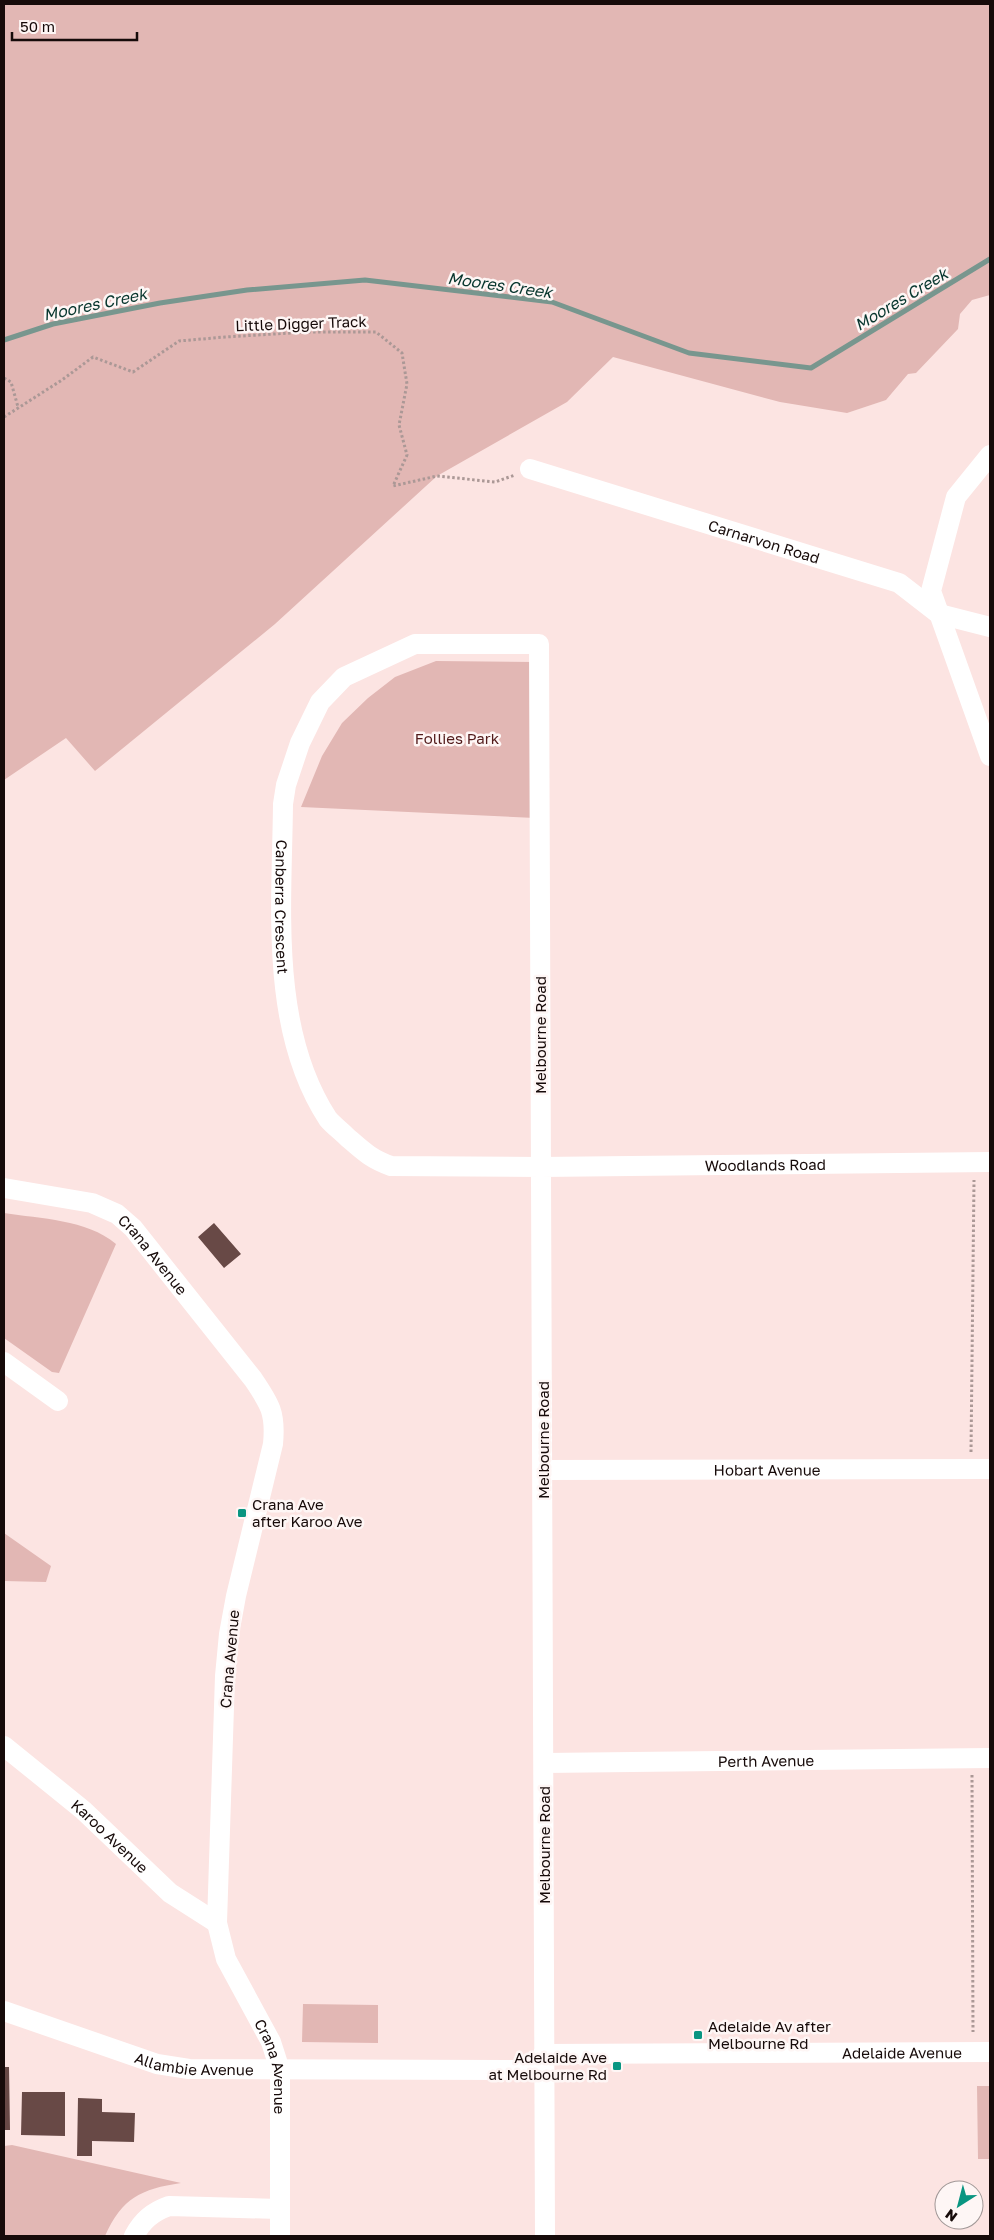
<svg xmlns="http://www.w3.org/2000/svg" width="994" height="2240" font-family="'Golos Text',sans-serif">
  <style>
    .green { fill: #e2b7b4 }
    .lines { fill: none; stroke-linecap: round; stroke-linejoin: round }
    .stream { stroke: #78968e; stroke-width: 5 }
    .building { fill: #684946 }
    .path { stroke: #ab9896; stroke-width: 3; stroke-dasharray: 2.5 2.5; stroke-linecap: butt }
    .minor { stroke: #fff; stroke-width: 20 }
    .poi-dot { fill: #099581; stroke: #fef6f5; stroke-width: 2 }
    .labels { text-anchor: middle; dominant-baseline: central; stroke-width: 5; stroke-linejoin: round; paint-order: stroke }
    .street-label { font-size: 15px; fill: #160a09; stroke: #fef6f5 }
    .park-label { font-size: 15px; fill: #521b1b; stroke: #fef6f5 }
    .poi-label { font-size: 15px; fill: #160a09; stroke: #fef6f5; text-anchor: start }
    .water-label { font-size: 16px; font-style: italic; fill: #08362e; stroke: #fef6f5 }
  </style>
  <rect width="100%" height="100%" fill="#fce4e2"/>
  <!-- green -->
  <path class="green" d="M 4,4 L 990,4 L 990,295 L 972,300 L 960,314 L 958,329 L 916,373 L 908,374 L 886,400 L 847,413 L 780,402 L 613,357 L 567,402 L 437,476 L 275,624 L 95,771 L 66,738 L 4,780 Z
    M 436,661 L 533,662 L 535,818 L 301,807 L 322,756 L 342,723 L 368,698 L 395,677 Z
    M 4,1213 C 41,1219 86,1219 116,1244 L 59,1373 L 52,1372 L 4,1338 Z
    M 4,1533 L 51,1566 L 46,1582 L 4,1581 Z
    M 303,2004 L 378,2005 L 378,2043 L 302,2042 Z
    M 977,2086 L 990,2086 L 990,2159 L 978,2159 Z
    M 12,2145 L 181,2183 C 141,2189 122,2198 105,2236 L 4,2236 L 4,2146 Z"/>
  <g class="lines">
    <!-- stream -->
    <path class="stream" d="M 4,340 L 53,324 L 160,303 L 247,290 L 365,280 L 552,302 L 689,353 L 811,368 L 990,259"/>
  </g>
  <!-- building -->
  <path class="building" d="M 214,1223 L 241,1254 L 224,1268 L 198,1237 Z
    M 4,2067 L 9,2067 L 10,2130 L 4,2130 Z
    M 22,2092 L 65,2092 L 65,2136 L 21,2135 Z
    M 78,2098 L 102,2099 L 102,2112 L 135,2113 L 134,2142 L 92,2141 L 92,2156 L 77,2156 Z"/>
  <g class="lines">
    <!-- path -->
    <path class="path" d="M 4,378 L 11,382 L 18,407
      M 4,417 L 62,380 L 93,357 L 133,372 L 179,341 L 225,337 L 307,332 L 376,332 L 402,353 L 407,384 L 399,425 L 407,455 L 393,486 L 437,476 L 495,482 L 515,475
      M 971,1452 L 974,1180
      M 972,1775 L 973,2032"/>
    <!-- minor -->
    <g class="minor">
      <path d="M 990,455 L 956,497 L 931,591 L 990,756"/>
      <path id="s1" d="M 530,469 L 899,583 L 939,614 L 990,627"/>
      <path id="s2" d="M 4,1188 L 92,1203 L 117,1214 L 133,1228 L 253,1379 C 270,1404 276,1413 273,1444 L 236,1596 L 229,1634 L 225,1676 L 217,1923 L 226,1959 L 271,2042 L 280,2070 L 280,2236"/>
      <path d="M 4,1362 L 58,1401"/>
      <path id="s3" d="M 543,1470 L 990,1469"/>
      <path id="s4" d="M 4,1746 L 83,1810 L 170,1893 L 217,1923"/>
      <path id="s5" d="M 544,1763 L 990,1758"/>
      <path id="s6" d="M 4,2011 L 157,2064 L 189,2069 L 543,2070"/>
      <path id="s7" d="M 543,2054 L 990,2052"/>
      <path d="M 134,2236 C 142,2221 152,2212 169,2206 L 279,2209"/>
      <path id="s8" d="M 545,2236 L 539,644 L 415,644 L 344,677 L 320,702 L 300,743 L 286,785 L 283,804 C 282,906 269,1029 328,1119 C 333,1125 341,1131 347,1137 C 363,1151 371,1159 391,1166 L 541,1167 L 990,1162"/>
    </g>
  </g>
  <!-- markers -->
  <g class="poi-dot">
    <rect x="237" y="1508" width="10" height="10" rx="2.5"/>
    <rect x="693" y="2030" width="10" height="10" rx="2.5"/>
    <rect x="612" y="2061" width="10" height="10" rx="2.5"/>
  </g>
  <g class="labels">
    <!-- street labels -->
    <g class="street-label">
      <text transform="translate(301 323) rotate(-2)">Little Digger Track</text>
      <text stroke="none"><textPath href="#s1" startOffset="245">Carnarvon Road</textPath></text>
      <text stroke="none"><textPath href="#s8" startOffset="2041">Canberra Crescent</textPath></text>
      <text transform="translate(540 1035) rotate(-90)">Melbourne Road</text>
      <text stroke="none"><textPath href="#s8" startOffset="2715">Woodlands Road</textPath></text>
      <text stroke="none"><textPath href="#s2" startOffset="171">Crana Avenue</textPath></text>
      <text transform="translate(543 1440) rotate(-90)">Melbourne Road</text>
      <text stroke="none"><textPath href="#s3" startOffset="224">Hobart Avenue</textPath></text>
      <text transform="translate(229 1659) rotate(-85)">Crana Avenue</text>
      <text stroke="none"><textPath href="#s5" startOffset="222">Perth Avenue</textPath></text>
      <text stroke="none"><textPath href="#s4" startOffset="139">Karoo Avenue</textPath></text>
      <text transform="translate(544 1845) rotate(-90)">Melbourne Road</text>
      <text stroke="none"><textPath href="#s7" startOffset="359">Adelaide Avenue</textPath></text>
      <text stroke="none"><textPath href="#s6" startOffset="199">Allambie Avenue</textPath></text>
      <text stroke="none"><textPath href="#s2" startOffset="1041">Crana Avenue</textPath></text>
    </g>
    <!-- park labels -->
    <g class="park-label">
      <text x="457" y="738">Follies Park</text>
    </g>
    <!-- poi labels -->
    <g class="poi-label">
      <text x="252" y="1504">Crana Ave<tspan x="252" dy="17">after Karoo Ave</tspan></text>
      <text x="708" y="2026">Adelaide Av after<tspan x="708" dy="17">Melbourne Rd</tspan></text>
      <text x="607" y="2057" text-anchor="end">Adelaide Ave<tspan x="607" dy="17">at Melbourne Rd</tspan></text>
    </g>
    <!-- water labels -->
    <g class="water-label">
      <text transform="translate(500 285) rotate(8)">Moores Creek</text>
      <text transform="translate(901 299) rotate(-31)">Moores Creek</text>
      <text transform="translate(95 304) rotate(-12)">Moores Creek</text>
    </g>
  </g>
  <!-- border -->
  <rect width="994" height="2240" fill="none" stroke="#160a09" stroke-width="10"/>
  <!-- north arrow -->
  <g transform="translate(959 2205) rotate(216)"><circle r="24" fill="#fef6f5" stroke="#a19897"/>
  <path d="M0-4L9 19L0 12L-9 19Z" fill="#099581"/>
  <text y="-8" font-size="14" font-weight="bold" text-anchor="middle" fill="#160a09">N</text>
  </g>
  <!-- scale -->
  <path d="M12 32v8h125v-8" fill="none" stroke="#160a09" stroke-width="2.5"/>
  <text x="20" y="32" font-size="15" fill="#160a09" stroke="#fef6f5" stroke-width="4" paint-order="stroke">50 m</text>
</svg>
